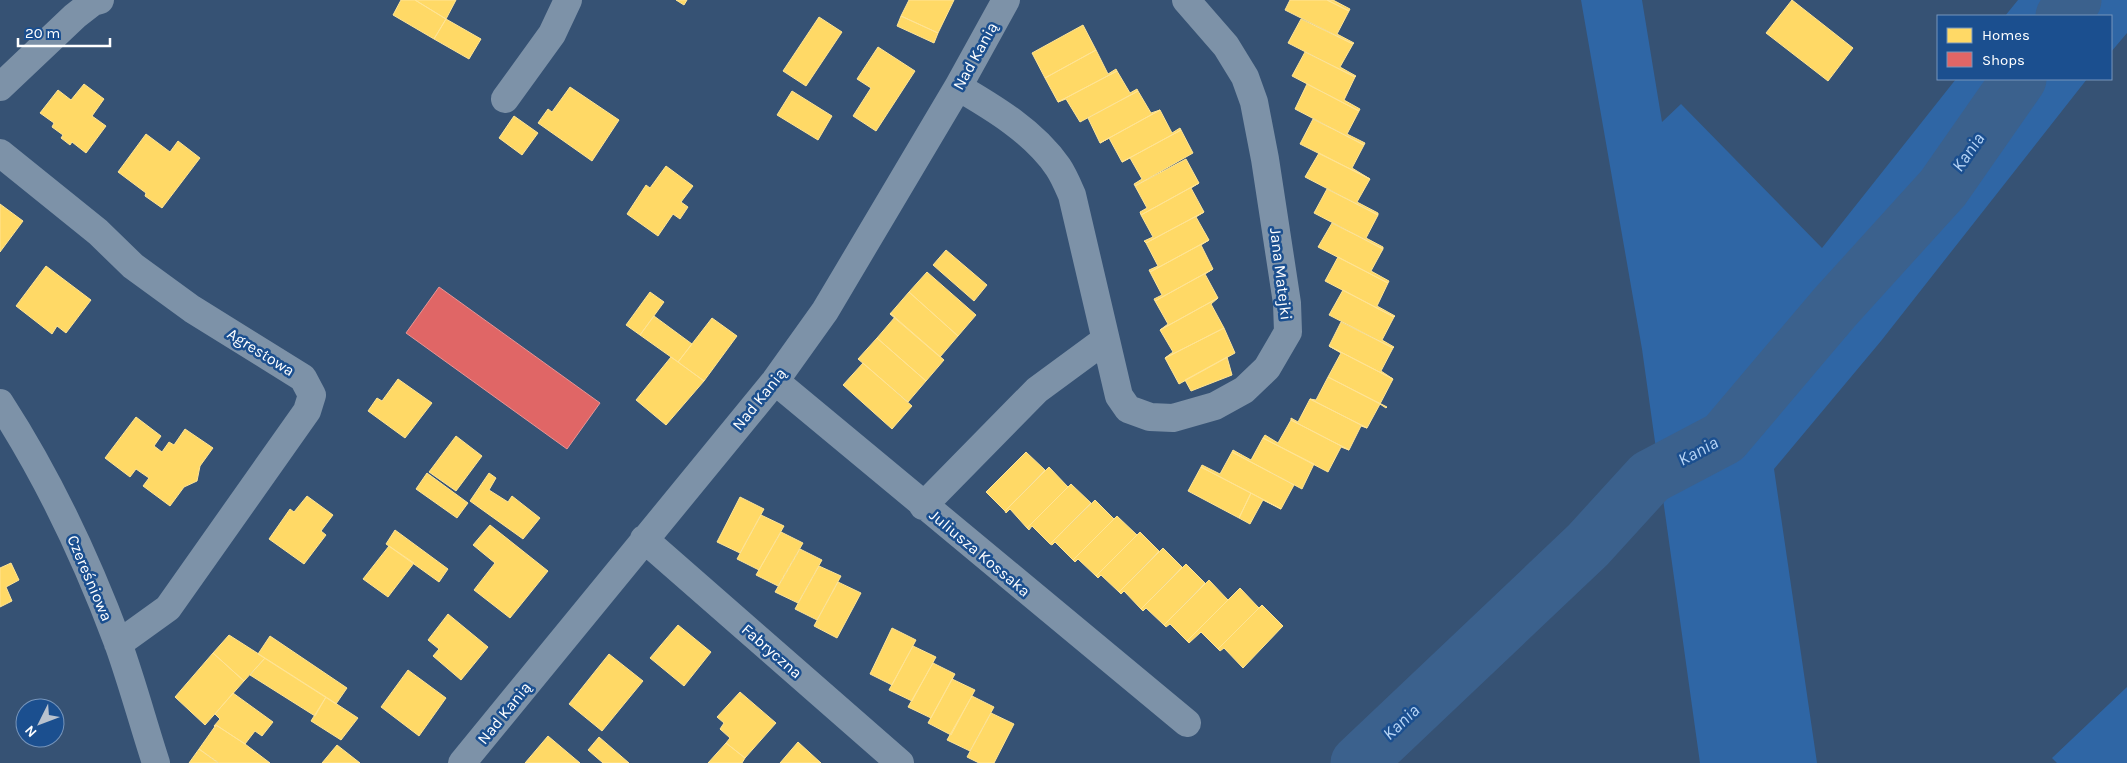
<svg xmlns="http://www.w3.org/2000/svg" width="2127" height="763" font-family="Karla,sans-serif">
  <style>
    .green { fill: #2f66a5 }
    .homes { fill: #ffd966; stroke: #ffe494 }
    .shops { fill: #e06666; stroke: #e99494 }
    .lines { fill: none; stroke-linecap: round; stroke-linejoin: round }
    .river { stroke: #3b618d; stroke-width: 55 }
    .minor { stroke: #7d92a8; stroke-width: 28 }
    .labels { text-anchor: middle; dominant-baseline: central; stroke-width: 5; stroke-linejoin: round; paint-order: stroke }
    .street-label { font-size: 16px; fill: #fff; stroke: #1b4f8f }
    .water-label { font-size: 18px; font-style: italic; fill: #b5d3f5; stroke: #1b4f8f }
  </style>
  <rect width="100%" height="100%" fill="#365274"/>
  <!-- green -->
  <path class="green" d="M 1581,0 L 1642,0 L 1662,122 L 1681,104 L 1822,248 L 1956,79 L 2087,79 L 1881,341 L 1774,469 L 1817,763 L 1700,763 L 1642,349 Z
    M 2018,0 L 2127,0 L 2127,33 L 2111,52 L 2111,16 L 2005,16 Z
    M 2127,687 L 2127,763 L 2057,763 L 2052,758 Z"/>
  <!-- homes -->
  <path class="homes" d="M 401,0 L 415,0 L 446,19 L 434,39 L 393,15 Z
    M 415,0 L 456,0 L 446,19 Z
    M 676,0 L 687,0 L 684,5 Z
    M 909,0 L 954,0 L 938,33 L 901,16 Z
    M 1290,0 L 1327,0 L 1349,11 L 1337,34 L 1354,43 L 1353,44 L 1285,10 Z
    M 1327,0 L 1333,0 L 1350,9 L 1349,11 Z
    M 1792,0 L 1853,48 L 1828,81 L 1766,33 Z
    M 901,16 L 938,33 L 934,43 L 897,26 Z
    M 819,17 L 842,32 L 806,86 L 783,71 Z
    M 446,19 L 481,39 L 469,59 L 434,39 Z
    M 1301,19 L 1353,44 L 1340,67 L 1356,76 L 1355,77 L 1288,43 Z
    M 1083,25 L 1096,50 L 1045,78 L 1032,53 Z
    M 878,47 L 915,71 L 876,131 L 853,116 L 871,88 L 857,79 Z
    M 1096,50 L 1108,74 L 1116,69 L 1117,71 L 1058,102 L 1045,78 Z
    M 1305,52 L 1355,77 L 1344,100 L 1360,109 L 1359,111 L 1292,76 Z
    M 1117,71 L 1130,93 L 1137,89 L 1138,91 L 1080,122 L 1066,99 L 1058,102 Z
    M 84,84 L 104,99 L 92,116 L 106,126 L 86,153 L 72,142 L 70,145 L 61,138 L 63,135 L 52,127 L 54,123 L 40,113 L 58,90 L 71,100 Z
    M 1307,84 L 1359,111 L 1347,134 L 1365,143 L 1364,145 L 1295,109 Z
    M 570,87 L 619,120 L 592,161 L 538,123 L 548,109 L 552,112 Z
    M 792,91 L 832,116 L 818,140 L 777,115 Z
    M 1138,91 L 1151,113 L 1160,110 L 1100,143 L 1088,118 Z
    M 1160,110 L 1172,133 L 1180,128 L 1181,130 L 1122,162 L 1109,138 L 1100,143 Z
    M 514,116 L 538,133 L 522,155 L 499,138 Z
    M 1313,119 L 1364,145 L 1352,168 L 1370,179 L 1300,144 Z
    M 1181,130 L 1193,153 L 1135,186 L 1134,184 L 1142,179 L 1130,158 L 1122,162 Z
    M 146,134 L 170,152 L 178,141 L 200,158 L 162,208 L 145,196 L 146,193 L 118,172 Z
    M 1319,153 L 1370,179 L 1357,202 L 1378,213 L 1378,215 L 1305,177 Z
    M 1186,159 L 1199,183 L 1141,215 L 1140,212 L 1147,208 L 1135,186 Z
    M 666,166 L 693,186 L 681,202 L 688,207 L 680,219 L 673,214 L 658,236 L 627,214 L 646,185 L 650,188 Z
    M 1199,183 L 1191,188 L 1204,212 L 1146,243 L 1144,241 L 1153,237 L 1141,215 Z
    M 1327,189 L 1378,215 L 1366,238 L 1383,247 L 1383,249 L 1314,213 Z
    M 0,204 L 23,221 L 0,252 Z
    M 1204,212 L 1196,217 L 1209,240 L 1150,272 L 1149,270 L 1158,266 L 1146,243 Z
    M 1332,223 L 1383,249 L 1371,271 L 1389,281 L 1388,283 L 1318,247 Z
    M 1209,240 L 1201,245 L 1213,269 L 1155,301 L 1154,299 L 1162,295 L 1150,272 Z
    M 946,250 L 987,285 L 974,301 L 933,265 Z
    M 1338,257 L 1388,283 L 1377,306 L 1395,316 L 1394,317 L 1325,281 Z
    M 46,266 L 91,300 L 66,333 L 57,326 L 52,334 L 16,306 Z
    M 1213,269 L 1205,274 L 1218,298 L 1160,330 L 1168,324 L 1155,301 Z
    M 927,272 L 976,315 L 958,336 L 909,292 Z
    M 1343,290 L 1394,317 L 1382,340 L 1394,347 L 1393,348 L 1329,315 Z
    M 650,292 L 664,302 L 640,335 L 626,325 Z
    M 909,292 L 958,336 L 940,357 L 890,314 Z
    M 1218,298 L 1211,304 L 1224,328 L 1165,358 L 1173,352 L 1160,330 Z
    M 890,313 L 944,360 L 926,381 L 877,338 L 895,317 Z
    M 654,316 L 692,344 L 678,362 L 640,335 Z
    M 712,318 L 737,336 L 704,381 L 678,362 Z
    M 1341,322 L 1393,348 L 1381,371 L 1393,379 L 1329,346 Z
    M 1224,328 L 1235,353 L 1179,384 L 1165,358 Z
    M 877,338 L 926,381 L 908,402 L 858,359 Z
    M 1329,346 L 1393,379 L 1380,404 L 1328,377 L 1341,353 Z
    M 671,357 L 704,381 L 666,425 L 636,400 Z
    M 1227,357 L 1232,375 L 1191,391 L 1185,380 Z
    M 863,363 L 912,406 L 892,429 L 843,385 Z
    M 1328,377 L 1387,407 L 1386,408 L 1380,404 L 1367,428 L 1310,399 L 1316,400 Z
    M 398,379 L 432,403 L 405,438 L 368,411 L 377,398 L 382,401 Z
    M 1310,399 L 1367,428 L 1361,426 L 1349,450 L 1291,420 L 1291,418 L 1298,422 Z
    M 136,417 L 161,436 L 154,446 L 162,452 L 169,442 L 174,445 L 185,429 L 213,448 L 200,466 L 197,481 L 184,487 L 170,506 L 143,486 L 149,478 L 136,469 L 130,477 L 105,458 Z
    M 1291,420 L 1349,450 L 1341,447 L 1328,472 L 1263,438 L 1265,435 L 1278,443 Z
    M 456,436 L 482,456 L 456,491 L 429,472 Z
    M 1263,438 L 1314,464 L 1302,489 L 1232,452 L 1233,450 L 1251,460 Z
    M 1026,452 L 1045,470 L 1005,511 L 986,492 Z
    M 1232,452 L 1294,485 L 1281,509 L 1201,467 L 1202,465 L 1220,474 Z
    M 1049,467 L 1068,487 L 1027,528 L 1010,509 L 1006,513 L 1005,511 Z
    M 1201,467 L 1251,493 L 1239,518 L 1188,491 Z
    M 427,473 L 468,503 L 457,518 L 416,489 Z
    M 489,473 L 496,478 L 489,490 L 508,502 L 512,496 L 540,518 L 523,539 L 470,501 Z
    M 1071,484 L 1091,503 L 1050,544 L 1032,526 L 1029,530 L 1027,528 Z
    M 1251,493 L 1281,509 L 1263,500 L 1250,524 L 1239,518 Z
    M 307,496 L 333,515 L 321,531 L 326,535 L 304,564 L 269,539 L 290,509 L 294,512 Z
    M 740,497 L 764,509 L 740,553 L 717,542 Z
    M 1095,500 L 1114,519 L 1073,560 L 1055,542 L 1052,545 L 1050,544 Z
    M 761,515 L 784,526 L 759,570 L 737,559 Z
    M 1117,516 L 1137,535 L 1096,576 L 1078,559 L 1075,562 L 1073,560 Z
    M 490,525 L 548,571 L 510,618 L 474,590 L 495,563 L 473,545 Z
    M 395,530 L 448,569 L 439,582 L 386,544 Z
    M 781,532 L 803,543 L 778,586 L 756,575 Z
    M 1140,532 L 1159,551 L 1119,592 L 1101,575 L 1098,578 L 1096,576 Z
    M 389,546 L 414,563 L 388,597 L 363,579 Z
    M 1163,548 L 1182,567 L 1141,609 L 1124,591 L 1121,594 L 1119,592 Z
    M 800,549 L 822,560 L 798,603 L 775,592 Z
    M 11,563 L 19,580 L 6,587 L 12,601 L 0,607 L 0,568 Z
    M 1186,564 L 1205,583 L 1164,625 L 1146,608 L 1143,611 L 1141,609 Z
    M 819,566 L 841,576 L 817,620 L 795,609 Z
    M 1209,580 L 1228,600 L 1187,641 L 1170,624 L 1166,627 L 1164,625 Z
    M 838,582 L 861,593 L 837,638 L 814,626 Z
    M 1240,588 L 1259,608 L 1218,649 L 1201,632 L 1189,643 L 1187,641 Z
    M 1262,605 L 1283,626 L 1243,668 L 1224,648 L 1220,651 L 1218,649 Z
    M 448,614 L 488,647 L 461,680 L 433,656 L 439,649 L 428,640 Z
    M 678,625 L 711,652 L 684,686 L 650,658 Z
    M 892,628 L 916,640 L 892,685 L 870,674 Z
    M 229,635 L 265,658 L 244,681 L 213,653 Z
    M 270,636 L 347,688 L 336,704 L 258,654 Z
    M 913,646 L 936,657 L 912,701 L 889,690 Z
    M 213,653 L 244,681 L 205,725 L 175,697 Z
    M 609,654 L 643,681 L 602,731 L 569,704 Z
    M 265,658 L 326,697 L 315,716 L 250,675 Z
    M 933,663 L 955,674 L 931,718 L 908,707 Z
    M 408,670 L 446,698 L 419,736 L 381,707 Z
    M 952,679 L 975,690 L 951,735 L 928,723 Z
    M 740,692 L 776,723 L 745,758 L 726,743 L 730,738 L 720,729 L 724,723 L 717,717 Z
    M 233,693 L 273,722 L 262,736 L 255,731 L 245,744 L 216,725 L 215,727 L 214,726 L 220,719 L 215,714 Z
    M 972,696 L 994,707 L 970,751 L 947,740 Z
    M 326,697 L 358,718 L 341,740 L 311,721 Z
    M 991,713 L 1014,724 L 994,763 L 979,763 L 967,757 Z
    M 216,725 L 245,744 L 270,763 L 219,763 L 199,749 Z
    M 548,736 L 580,763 L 525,763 Z
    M 599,737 L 629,763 L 603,763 L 588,750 Z
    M 798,742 L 821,763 L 780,763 Z
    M 726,743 L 745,758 L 742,763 L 708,763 Z
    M 337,745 L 360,763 L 322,763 Z
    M 199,749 L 218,763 L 189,763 Z"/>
  <!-- shops -->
  <path class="shops" d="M 439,287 L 600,403 L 567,449 L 406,333 Z"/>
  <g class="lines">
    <!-- river -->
    <path class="river" d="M 2063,16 L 2074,0
      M 1358,763 L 1588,545 L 1650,477 L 1724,438 L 1835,307 L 1943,188 L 2019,79"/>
    <!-- minor -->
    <path class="minor" d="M 0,87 L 75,16 L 93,2 L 100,0
      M 958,87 C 994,108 1034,132 1058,167 C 1064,176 1068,186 1072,195 L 1119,396 L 1128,409 L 1150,417 L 1173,418 L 1215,406 L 1244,390 L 1267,368 L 1288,332 L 1287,303 L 1265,159 L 1254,102 L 1245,77 L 1226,46 L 1186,0
      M 505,99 L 552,34 L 568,0
      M 0,153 L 98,232 L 133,266 L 192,309 L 303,378 L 312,395 L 307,411 L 168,608 L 118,644
      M 775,381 L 1187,723
      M 0,403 C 48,477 87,560 118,643 C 132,682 143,723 156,763
      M 923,506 L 1037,390 L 1105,340
      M 644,539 L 900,763
      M 462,763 L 775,381 L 825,311 L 958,87 L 1006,0"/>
  </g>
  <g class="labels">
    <!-- street labels -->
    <g class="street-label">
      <text transform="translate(975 56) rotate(-61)">Nad Kanią</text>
      <text transform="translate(1281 274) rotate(83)">Jana Matejki</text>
      <text transform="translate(261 352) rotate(32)">Agrestowa</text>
      <text transform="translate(759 399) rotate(-51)">Nad Kanią</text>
      <text transform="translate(980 553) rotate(40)">Juliusza Kossaka</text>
      <text transform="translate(90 578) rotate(67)">Czereśniowa</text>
      <text transform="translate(772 651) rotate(41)">Fabryczna</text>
      <text transform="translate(504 713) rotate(-51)">Nad Kanią</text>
    </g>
    <!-- water labels -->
    <g class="water-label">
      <text transform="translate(1968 152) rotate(-55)">Kania</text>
      <text transform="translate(1698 451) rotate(-28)">Kania</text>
      <text transform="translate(1401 722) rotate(-43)">Kania</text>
    </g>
  </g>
  <!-- legend -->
  <rect x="1937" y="15" width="175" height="65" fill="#1b4f8f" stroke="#7695bc"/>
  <rect x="1947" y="28" width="25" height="15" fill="#ffd966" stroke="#7695bc"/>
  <text x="1982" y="40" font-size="15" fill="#ffffff">Homes</text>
  <rect x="1947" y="52" width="25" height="15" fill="#e06666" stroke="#7695bc"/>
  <text x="1982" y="65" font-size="15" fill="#ffffff">Shops</text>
  <!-- north arrow -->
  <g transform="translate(40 723) rotate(228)"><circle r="24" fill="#1b4f8f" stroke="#7695bc"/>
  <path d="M0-4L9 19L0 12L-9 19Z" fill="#b9c2ce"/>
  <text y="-8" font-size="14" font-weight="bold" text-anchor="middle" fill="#ffffff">N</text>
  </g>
  <!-- scale -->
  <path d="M18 38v8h92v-8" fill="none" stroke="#ffffff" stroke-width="2.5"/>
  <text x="25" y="38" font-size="15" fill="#ffffff" stroke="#1b4f8f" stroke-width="4" paint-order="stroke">20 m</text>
</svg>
